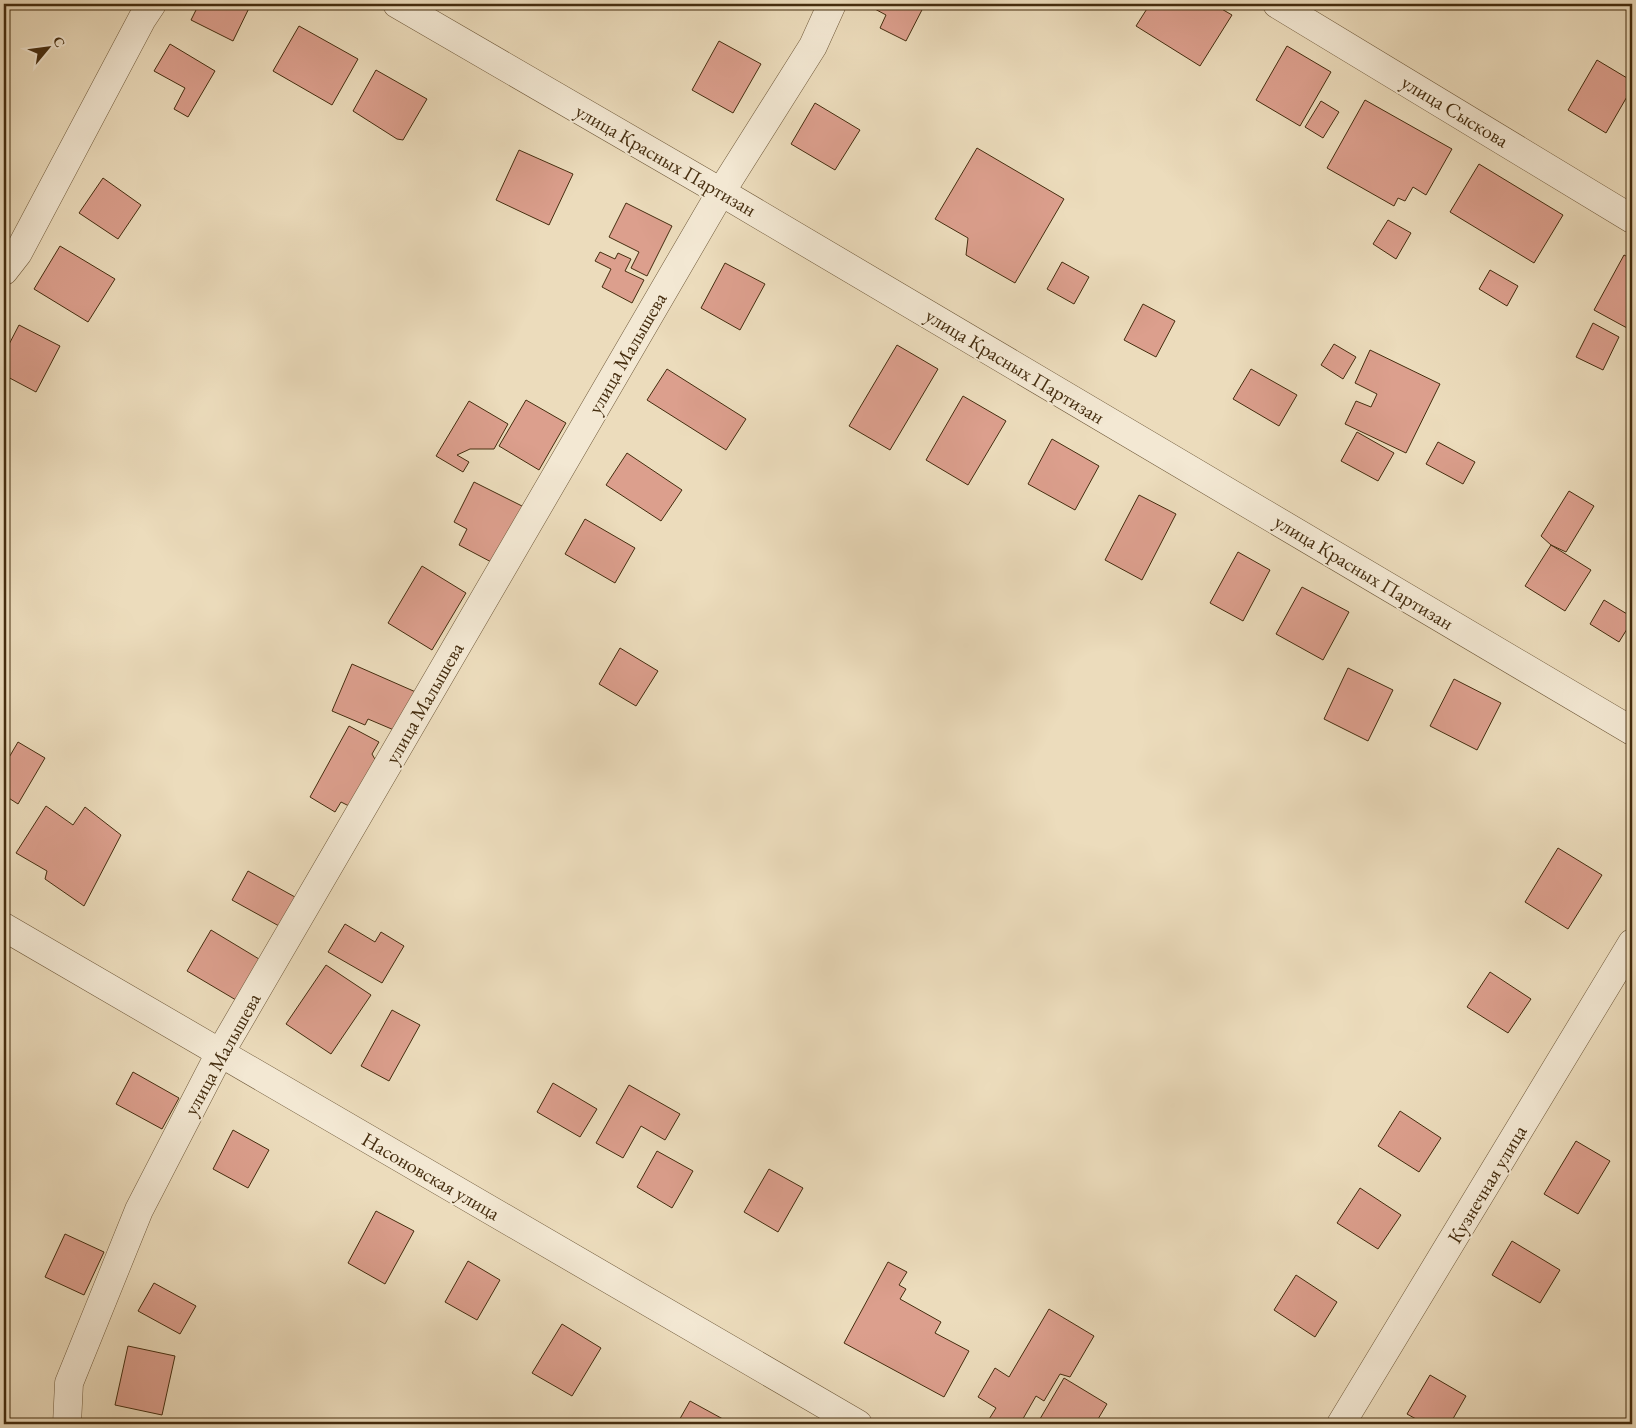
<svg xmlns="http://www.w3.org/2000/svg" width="1636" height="1428" font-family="'EB Garamond',serif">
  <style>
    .building { fill: #dc9f8d; stroke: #452d0f }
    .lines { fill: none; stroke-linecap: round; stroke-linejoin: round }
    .minor-casing { stroke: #6f593a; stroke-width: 29 }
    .minor { stroke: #f3e8d3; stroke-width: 28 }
    .labels { text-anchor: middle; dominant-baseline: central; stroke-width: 4; stroke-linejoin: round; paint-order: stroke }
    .street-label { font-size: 20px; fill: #452d0f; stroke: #f3e8d3 }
  </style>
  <rect width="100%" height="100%" fill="#ecdcbc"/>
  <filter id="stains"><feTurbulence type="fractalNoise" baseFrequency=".004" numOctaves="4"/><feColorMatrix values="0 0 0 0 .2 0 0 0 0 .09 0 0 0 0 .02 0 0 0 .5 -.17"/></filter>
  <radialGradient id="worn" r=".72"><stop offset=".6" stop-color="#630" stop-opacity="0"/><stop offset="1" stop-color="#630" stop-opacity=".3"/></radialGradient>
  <!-- building -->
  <path class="building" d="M 199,4 L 251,4 L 233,41 L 191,20 Z
    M 875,4 L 925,4 L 906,41 L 880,28 L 886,15 L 873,8 Z
    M 1150,4 L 1213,4 L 1232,15 L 1200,66 L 1136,26 Z
    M 299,26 L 358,59 L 332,105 L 273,71 Z
    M 719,41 L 761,64 L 733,113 L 692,90 Z
    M 170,44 L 215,71 L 188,117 L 174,109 L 185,88 L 154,71 Z
    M 1287,46 L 1331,72 L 1300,126 L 1256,100 Z
    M 1597,60 L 1632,81 L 1632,88 L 1606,133 L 1568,110 Z
    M 376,70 L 427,99 L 403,140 L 397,139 L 353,111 Z
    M 1365,100 L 1452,149 L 1426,195 L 1413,187 L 1405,201 L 1398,198 L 1394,206 L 1327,168 Z
    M 1321,101 L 1339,112 L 1323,138 L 1305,127 Z
    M 815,103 L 860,130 L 835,170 L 791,144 Z
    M 977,148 L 1064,199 L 1015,283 L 966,255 L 968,238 L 935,219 Z
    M 519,150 L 573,174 L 549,225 L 496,200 Z
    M 1479,164 L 1563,215 L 1534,263 L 1450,212 Z
    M 103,178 L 141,205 L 118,239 L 79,213 Z
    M 626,203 L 672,226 L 647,276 L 631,268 L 639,252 L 609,237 Z
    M 1388,220 L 1411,233 L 1396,259 L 1373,244 Z
    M 60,246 L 115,279 L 88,322 L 34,289 Z
    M 600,252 L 615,259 L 618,253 L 631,259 L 625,271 L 644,280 L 632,303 L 602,287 L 611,269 L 595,261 Z
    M 1624,255 L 1632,259 L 1632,318 L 1627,328 L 1594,310 Z
    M 1062,262 L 1089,277 L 1074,304 L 1047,289 Z
    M 725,263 L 765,284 L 740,330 L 701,308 Z
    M 1490,270 L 1518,286 L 1507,306 L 1479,289 Z
    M 1143,304 L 1175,321 L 1156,357 L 1124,340 Z
    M 1593,323 L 1619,337 L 1603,370 L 1576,357 Z
    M 19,325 L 60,346 L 36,392 L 4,375 L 4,354 Z
    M 1334,344 L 1356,357 L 1343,379 L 1321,365 Z
    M 897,345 L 938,369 L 890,450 L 849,426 Z
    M 1370,350 L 1440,384 L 1406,453 L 1345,424 L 1356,401 L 1371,407 L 1377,394 L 1355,383 Z
    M 667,369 L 746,419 L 726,450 L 647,400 Z
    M 1251,369 L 1297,395 L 1279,426 L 1233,399 Z
    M 963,396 L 1006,421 L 968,485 L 926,460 Z
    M 526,400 L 566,423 L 539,470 L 499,446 Z
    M 469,401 L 508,424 L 494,449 L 470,449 L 457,455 L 469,462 L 463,472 L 436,456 Z
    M 1357,432 L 1394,453 L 1378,481 L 1341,461 Z
    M 1052,439 L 1099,466 L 1075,510 L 1028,484 Z
    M 1438,442 L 1475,462 L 1463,484 L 1426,464 Z
    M 627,453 L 682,490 L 661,521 L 606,485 Z
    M 474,482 L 524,507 L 495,564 L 459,545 L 467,529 L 454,522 Z
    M 1569,491 L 1594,506 L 1566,552 L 1551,545 L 1541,536 Z
    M 1139,495 L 1176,514 L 1142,580 L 1105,560 Z
    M 585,519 L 635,548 L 615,583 L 565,554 Z
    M 1551,545 L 1591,570 L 1565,611 L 1525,586 Z
    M 1238,552 L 1270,570 L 1243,621 L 1210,603 Z
    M 422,566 L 466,593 L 432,650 L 388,623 Z
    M 1302,587 L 1349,612 L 1323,660 L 1276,634 Z
    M 1604,600 L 1632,617 L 1632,621 L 1619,642 L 1590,624 Z
    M 620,648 L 658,671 L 636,706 L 599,684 Z
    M 352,664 L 418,693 L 401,733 L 368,719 L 365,725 L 332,711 Z
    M 1348,668 L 1393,690 L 1368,741 L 1324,719 Z
    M 1454,679 L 1501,703 L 1477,750 L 1430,726 Z
    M 349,726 L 379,742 L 372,754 L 377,763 L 353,808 L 341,802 L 335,812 L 310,797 Z
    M 18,742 L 45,758 L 18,804 L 4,795 L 4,766 Z
    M 46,806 L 73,825 L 85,807 L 121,835 L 84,906 L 45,879 L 47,871 L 16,853 Z
    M 1558,848 L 1602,875 L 1568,929 L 1525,902 Z
    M 248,871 L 295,897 L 279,926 L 232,900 Z
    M 345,924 L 375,942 L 381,932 L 404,946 L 382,983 L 328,952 Z
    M 211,930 L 259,959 L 236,1000 L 187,971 Z
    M 326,965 L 371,995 L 331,1054 L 286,1024 Z
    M 1490,972 L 1531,999 L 1508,1033 L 1467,1007 Z
    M 392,1010 L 420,1025 L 389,1081 L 361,1066 Z
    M 133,1072 L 179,1098 L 162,1129 L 116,1104 Z
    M 553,1083 L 597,1109 L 580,1137 L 537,1112 Z
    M 629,1085 L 680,1114 L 665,1140 L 641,1126 L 623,1158 L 596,1143 Z
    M 1400,1111 L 1441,1138 L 1419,1172 L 1378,1146 Z
    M 233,1130 L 269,1150 L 248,1188 L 213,1169 Z
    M 1576,1141 L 1610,1161 L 1578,1214 L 1544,1194 Z
    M 657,1151 L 693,1171 L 672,1208 L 637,1187 Z
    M 769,1169 L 803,1188 L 778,1232 L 744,1212 Z
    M 1360,1188 L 1401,1215 L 1378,1249 L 1337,1223 Z
    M 376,1211 L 414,1231 L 385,1284 L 348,1263 Z
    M 65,1234 L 104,1252 L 84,1295 L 45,1277 Z
    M 1512,1241 L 1560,1270 L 1540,1303 L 1492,1275 Z
    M 468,1261 L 500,1280 L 477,1320 L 445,1302 Z
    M 888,1262 L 907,1272 L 899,1285 L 906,1289 L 900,1299 L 941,1322 L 935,1333 L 969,1351 L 944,1397 L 844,1343 Z
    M 1296,1275 L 1337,1302 L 1315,1337 L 1274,1310 Z
    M 154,1283 L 196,1306 L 180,1334 L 138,1311 Z
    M 1049,1309 L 1094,1336 L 1070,1377 L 1060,1374 L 1044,1401 L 1036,1396 L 1020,1424 L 986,1424 L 996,1408 L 978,1397 L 995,1368 L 1009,1377 Z
    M 562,1324 L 601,1348 L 572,1396 L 532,1373 Z
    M 128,1346 L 175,1356 L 162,1415 L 115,1405 Z
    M 1430,1375 L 1466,1396 L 1450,1424 L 1425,1424 L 1407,1414 Z
    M 1064,1378 L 1107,1404 L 1095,1424 L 1037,1424 Z
    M 690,1401 L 732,1424 L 677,1424 Z"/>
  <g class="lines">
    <defs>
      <path id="minor" d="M 397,4 L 721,192 L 1632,731
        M 1277,4 L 1632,219
        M 4,271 L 18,253 L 142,19 L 152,4
        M 4,927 L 858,1424
        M 67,1424 L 69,1383 L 139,1210 L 220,1053 L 721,192 L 813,46 L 832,4
        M 1341,1424 L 1632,943"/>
    </defs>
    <!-- minor casing -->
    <use href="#minor" class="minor-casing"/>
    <!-- minor -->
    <use href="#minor" class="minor"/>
  </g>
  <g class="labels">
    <!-- street labels -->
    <g class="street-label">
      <text transform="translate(1455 111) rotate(31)">улица Сыскова</text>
      <text transform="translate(666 160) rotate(30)">улица Красных Партизан</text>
      <text transform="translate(627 353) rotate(-60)">улица Малышева</text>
      <text transform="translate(1015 366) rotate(31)">улица Красных Партизан</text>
      <text transform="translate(1364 572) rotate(31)">улица Красных Партизан</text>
      <text transform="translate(424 703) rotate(-60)">улица Малышева</text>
      <text transform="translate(222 1054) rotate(-61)">улица Малышева</text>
      <text transform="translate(431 1176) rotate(30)">Насоновская улица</text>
      <text transform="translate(1487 1184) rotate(-59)">Кузнечная улица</text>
    </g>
  </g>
  <!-- margin -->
  <rect width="1636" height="1428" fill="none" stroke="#ecdcbc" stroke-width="20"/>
  <rect x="5" y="5" width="1626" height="1418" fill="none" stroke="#452d0f" stroke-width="2.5"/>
  <rect x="10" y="10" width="1616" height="1408" fill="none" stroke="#452d0f"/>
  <!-- north arrow -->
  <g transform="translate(48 48) rotate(61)" stroke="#f3e8d3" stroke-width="4" paint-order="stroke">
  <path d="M0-4L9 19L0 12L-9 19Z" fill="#452d0f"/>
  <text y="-8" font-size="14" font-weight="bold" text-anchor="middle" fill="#452d0f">С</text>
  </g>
  <rect width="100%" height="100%" filter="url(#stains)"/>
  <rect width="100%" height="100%" fill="url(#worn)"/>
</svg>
